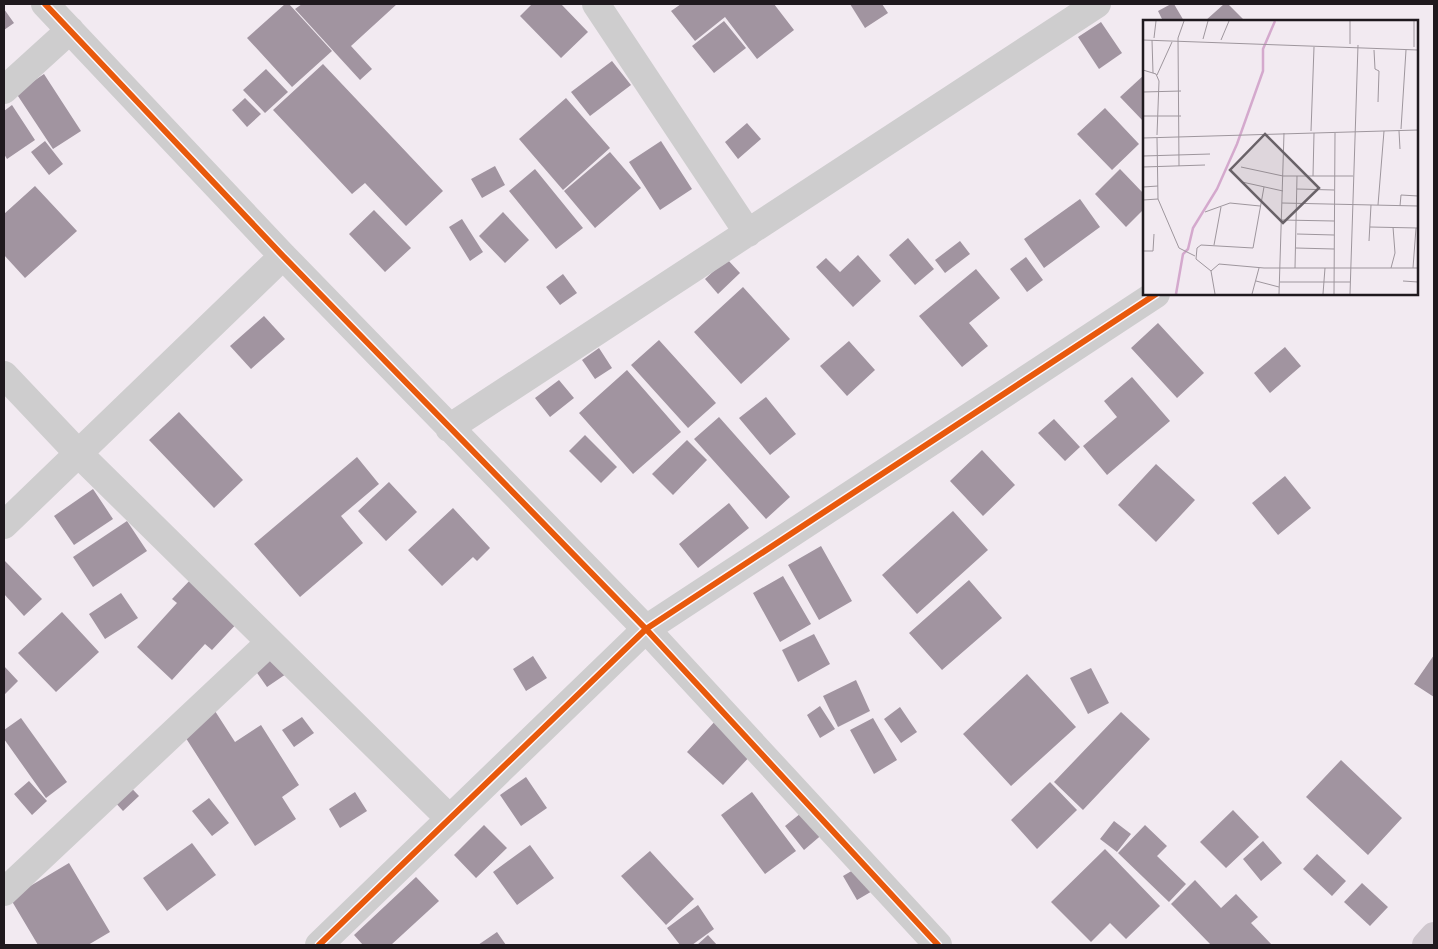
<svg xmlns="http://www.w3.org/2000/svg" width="1438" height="949" font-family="Mulish,sans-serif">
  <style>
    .building { fill: #a194a0 }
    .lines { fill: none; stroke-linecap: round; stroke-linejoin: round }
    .minor { stroke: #cecdce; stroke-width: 28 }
    .major { stroke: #cfc7ce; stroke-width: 28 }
    .cycleway-casing { stroke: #fdf7fc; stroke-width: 9 }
    .cycleway { stroke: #e8590c; stroke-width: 6 }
    .inset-river { fill: none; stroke: #d4a9cd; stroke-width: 2.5 }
    .inset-road { fill: none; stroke: #9e969d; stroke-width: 1 }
    .view { fill: #696268; fill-opacity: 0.15; stroke: #696268; stroke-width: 2.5 }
    .inset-edge { fill: none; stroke: #1f191e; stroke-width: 2.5 }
  </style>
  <rect width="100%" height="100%" fill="#f2eaf1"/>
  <!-- building -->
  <path class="building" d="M 285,4 L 289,4 L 332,51 L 292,87 L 247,38 Z
    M 302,4 L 397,4 L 351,46 L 372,69 L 360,80 L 295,9 Z
    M 532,4 L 561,4 L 588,32 L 561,58 L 520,16 Z
    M 681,4 L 774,4 L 794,30 L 757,59 L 725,17 L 695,41 L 671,11 Z
    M 850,4 L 882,4 L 888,13 L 865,28 Z
    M 1171,4 L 1174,4 L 1184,21 L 1163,21 L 1158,11 Z
    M 1224,4 L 1228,4 L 1245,21 L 1205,21 Z
    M 4,9 L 14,23 L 4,30 Z
    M 724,21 L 746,48 L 714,73 L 692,46 Z
    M 1101,22 L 1122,53 L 1099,69 L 1078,37 Z
    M 612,61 L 631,85 L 590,116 L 571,92 Z
    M 323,64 L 443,191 L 406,226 L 365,183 L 352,194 L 273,110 Z
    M 266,69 L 288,92 L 265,113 L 243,90 Z
    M 44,74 L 81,131 L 53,149 L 16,93 Z
    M 1144,75 L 1144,122 L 1120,97 Z
    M 245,98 L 261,114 L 247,127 L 232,110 Z
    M 566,98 L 610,148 L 563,190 L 519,139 Z
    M 12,105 L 35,140 L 7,159 L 4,154 L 4,111 Z
    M 1105,108 L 1139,144 L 1112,170 L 1077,134 Z
    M 747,123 L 761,139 L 738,159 L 725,142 Z
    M 45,141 L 63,164 L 49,175 L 31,152 Z
    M 661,141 L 692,189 L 660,210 L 629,162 Z
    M 610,152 L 641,188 L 595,228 L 564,191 Z
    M 495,166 L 505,185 L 482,198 L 471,179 Z
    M 535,169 L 583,228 L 556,249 L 509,191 Z
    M 1120,169 L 1144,194 L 1144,209 L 1126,227 L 1095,194 Z
    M 35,186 L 77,231 L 25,278 L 4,255 L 4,214 Z
    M 1080,199 L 1100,227 L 1044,268 L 1024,239 Z
    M 374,210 L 411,248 L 385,272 L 349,234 Z
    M 503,212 L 529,240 L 505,263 L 479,236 Z
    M 462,219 L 483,252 L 470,261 L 449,227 Z
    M 908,238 L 934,269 L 915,285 L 889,255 Z
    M 960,241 L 970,254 L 945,273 L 935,260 Z
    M 858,255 L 881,281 L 853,307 L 816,267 L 826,258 L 840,272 Z
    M 1026,257 L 1043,280 L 1027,292 L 1010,269 Z
    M 727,259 L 740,273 L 718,294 L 705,279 Z
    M 976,269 L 1000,298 L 969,323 L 988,346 L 962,367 L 919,316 Z
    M 563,274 L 577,293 L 560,305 L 546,287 Z
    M 743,287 L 790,339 L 741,384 L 694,332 Z
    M 264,316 L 285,339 L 251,369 L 230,346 Z
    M 1158,323 L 1204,373 L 1177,398 L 1131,348 Z
    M 659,340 L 716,403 L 688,428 L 631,365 Z
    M 849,341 L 875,370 L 847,396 L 820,366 Z
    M 1285,347 L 1301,366 L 1270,393 L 1254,373 Z
    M 599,348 L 612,368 L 595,379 L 582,360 Z
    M 627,370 L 681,432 L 633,474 L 579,413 Z
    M 1132,377 L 1170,421 L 1107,475 L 1083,446 L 1117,417 L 1104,401 Z
    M 559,380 L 574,398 L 550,417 L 535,398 Z
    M 766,397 L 796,434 L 770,455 L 739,418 Z
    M 179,412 L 243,480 L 214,508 L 149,440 Z
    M 719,417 L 790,497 L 766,519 L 694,439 Z
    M 1054,419 L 1080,447 L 1065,461 L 1038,433 Z
    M 585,435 L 617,467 L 601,483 L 569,451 Z
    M 687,440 L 707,460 L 673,495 L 652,474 Z
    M 982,450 L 1015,485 L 983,516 L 950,481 Z
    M 357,457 L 379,484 L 341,516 L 363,543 L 300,597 L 254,544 Z
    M 1156,464 L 1195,500 L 1156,542 L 1118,505 Z
    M 1285,476 L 1311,508 L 1278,535 L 1252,503 Z
    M 389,482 L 417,512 L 386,541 L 358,511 Z
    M 93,489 L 113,519 L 74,545 L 54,516 Z
    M 729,503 L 749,528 L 698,568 L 679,544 Z
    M 453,508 L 490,548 L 477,561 L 473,557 L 442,586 L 408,550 Z
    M 953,511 L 988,550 L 917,614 L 882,575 Z
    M 127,521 L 147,551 L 93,587 L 73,557 Z
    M 821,546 L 852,601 L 819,620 L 788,565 Z
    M 4,560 L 42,599 L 24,616 L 4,594 Z
    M 194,576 L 241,619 L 212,650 L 205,644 L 172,680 L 137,647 L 177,603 L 172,599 Z
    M 783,576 L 811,624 L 780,642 L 753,593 Z
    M 969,580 L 1002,618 L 942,670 L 909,633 Z
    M 121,593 L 138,618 L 105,639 L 89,614 Z
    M 62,612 L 99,652 L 56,692 L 18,653 Z
    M 814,634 L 830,664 L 798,682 L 782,650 Z
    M 275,652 L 289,672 L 267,687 L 253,667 Z
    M 1434,655 L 1434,697 L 1414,684 Z
    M 533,656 L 547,678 L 526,691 L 513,669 Z
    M 4,666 L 18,681 L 4,695 Z
    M 1091,668 L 1109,703 L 1088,714 L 1070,678 Z
    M 1027,674 L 1076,727 L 1011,786 L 963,734 Z
    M 856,680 L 870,711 L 838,727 L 823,696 Z
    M 820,706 L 835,729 L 820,738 L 807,715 Z
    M 900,707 L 917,732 L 901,743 L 884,719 Z
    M 215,711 L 235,742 L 261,725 L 299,785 L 282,797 L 296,819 L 255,846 L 182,732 Z
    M 1121,712 L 1150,739 L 1083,810 L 1054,782 Z
    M 302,717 L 314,733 L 294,747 L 282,730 Z
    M 21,718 L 67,782 L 46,798 L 4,739 L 4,730 Z
    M 873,718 L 897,760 L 874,774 L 850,730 Z
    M 717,719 L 753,753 L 723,785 L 687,752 Z
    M 1341,760 L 1402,818 L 1368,855 L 1306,797 Z
    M 120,776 L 139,796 L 123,811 L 104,790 Z
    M 526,777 L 547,808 L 521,826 L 500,795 Z
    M 29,781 L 47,801 L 32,815 L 14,794 Z
    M 1050,782 L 1077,810 L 1037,849 L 1011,820 Z
    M 355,792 L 367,811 L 340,828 L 329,809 Z
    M 752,792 L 796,851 L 765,874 L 721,815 Z
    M 209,798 L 229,823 L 212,836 L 192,811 Z
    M 806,809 L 825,832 L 804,850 L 785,826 Z
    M 1233,810 L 1259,837 L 1226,868 L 1200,842 Z
    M 1114,821 L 1131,834 L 1117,852 L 1100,839 Z
    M 484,825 L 507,848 L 476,878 L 454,855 Z
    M 1145,825 L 1167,846 L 1157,856 L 1186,884 L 1169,902 L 1118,853 Z
    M 1263,841 L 1282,863 L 1261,881 L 1243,859 Z
    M 192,843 L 216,875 L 167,911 L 143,878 Z
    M 530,845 L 554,878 L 517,905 L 493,872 Z
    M 1105,849 L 1160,906 L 1126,939 L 1110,923 L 1091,942 L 1051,902 Z
    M 650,851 L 694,899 L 666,925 L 621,876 Z
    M 1317,854 L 1346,881 L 1332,896 L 1303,869 Z
    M 69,863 L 110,932 L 88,945 L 38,945 L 10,898 Z
    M 860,866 L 874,890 L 857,900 L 843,876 Z
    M 416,877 L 439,901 L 391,945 L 363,945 L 354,935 Z
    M 1195,880 L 1221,908 L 1236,894 L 1258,917 L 1251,923 L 1272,945 L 1211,945 L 1171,904 Z
    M 1362,883 L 1388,907 L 1370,926 L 1344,902 Z
    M 698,905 L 714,929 L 692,945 L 680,945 L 667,928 Z
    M 497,932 L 506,945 L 478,945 Z
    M 708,935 L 717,945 L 697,945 Z"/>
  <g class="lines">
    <!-- minor -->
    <path class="minor" d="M 45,4 L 283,256 L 646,629 L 938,945
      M 596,4 L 748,233
      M 4,90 L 70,30
      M 4,375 L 78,453 L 450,819
      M 449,428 L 1097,4
      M 4,525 L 283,256
      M 4,892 L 270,642
      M 319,945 L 646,629 L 1156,294"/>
    <!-- major -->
    <path class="major" d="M 1426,945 L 1434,936"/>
    <defs>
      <path id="cycleway" d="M 45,4 L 283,256 L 646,629 L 938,945
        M 319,945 L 646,629 L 1156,294"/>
    </defs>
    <!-- cycleway casing -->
    <use href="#cycleway" class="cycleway-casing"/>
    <!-- cycleway -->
    <use href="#cycleway" class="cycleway"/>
  </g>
  <!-- overview -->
  <g transform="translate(1143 20)">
    <rect width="275" height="275" fill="#f2eaf1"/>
    <path class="inset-river" d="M 33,274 L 40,234 L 45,229 L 50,208 L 74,169 L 94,124 L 120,51 L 120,29 L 132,1"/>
    <path class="inset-road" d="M 271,1 L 271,27M 11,18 L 13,1M 60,19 L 65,1M 0,20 L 275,30M 9,20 L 10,53M 78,20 L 86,1M 207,24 L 207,1M 231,30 L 232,49 L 236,51 L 235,82M 0,50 L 13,54 L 16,61 L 14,115M 14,55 L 29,22M 0,72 L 38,71M 0,96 L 38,96M 258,109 L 263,30M 168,111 L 171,27M 256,111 L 257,129M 0,118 L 275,110M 14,118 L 15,179 L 36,228 L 52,236M 0,136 L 67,134M 36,146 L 35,18 L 41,1M 0,147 L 62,145M 98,147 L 140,156 L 210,156M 170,156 L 171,113M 99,162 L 140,171M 0,167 L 15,166M 154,169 L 191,170M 0,180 L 15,179M 139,183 L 275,186M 235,185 L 241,111M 257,186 L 258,175 L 275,176M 62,192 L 87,183 L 117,186M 139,200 L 191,201M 227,207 L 275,208M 154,214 L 191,215M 226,221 L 228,185M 71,225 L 78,187M 153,228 L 191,229M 0,231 L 10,231 L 11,214M 152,248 L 154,156M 248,248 L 252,233 L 250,207M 270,248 L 273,208M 68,251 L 76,244 L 121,248 L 275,248M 113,261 L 136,267M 260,261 L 275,262M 137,262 L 207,262M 72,274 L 68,251 L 53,239 L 54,228 L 58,225 L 110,228 L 121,167M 109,274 L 116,248M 136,274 L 141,113M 180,274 L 182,248M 191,274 L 192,113M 207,274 L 215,25"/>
    <path class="view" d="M 122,114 L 176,168 L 140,203 L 87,150 Z"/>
    <rect width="275" height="275" class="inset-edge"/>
  </g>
  <!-- border -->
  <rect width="1438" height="949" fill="none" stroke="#1f191e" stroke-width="10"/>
</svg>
